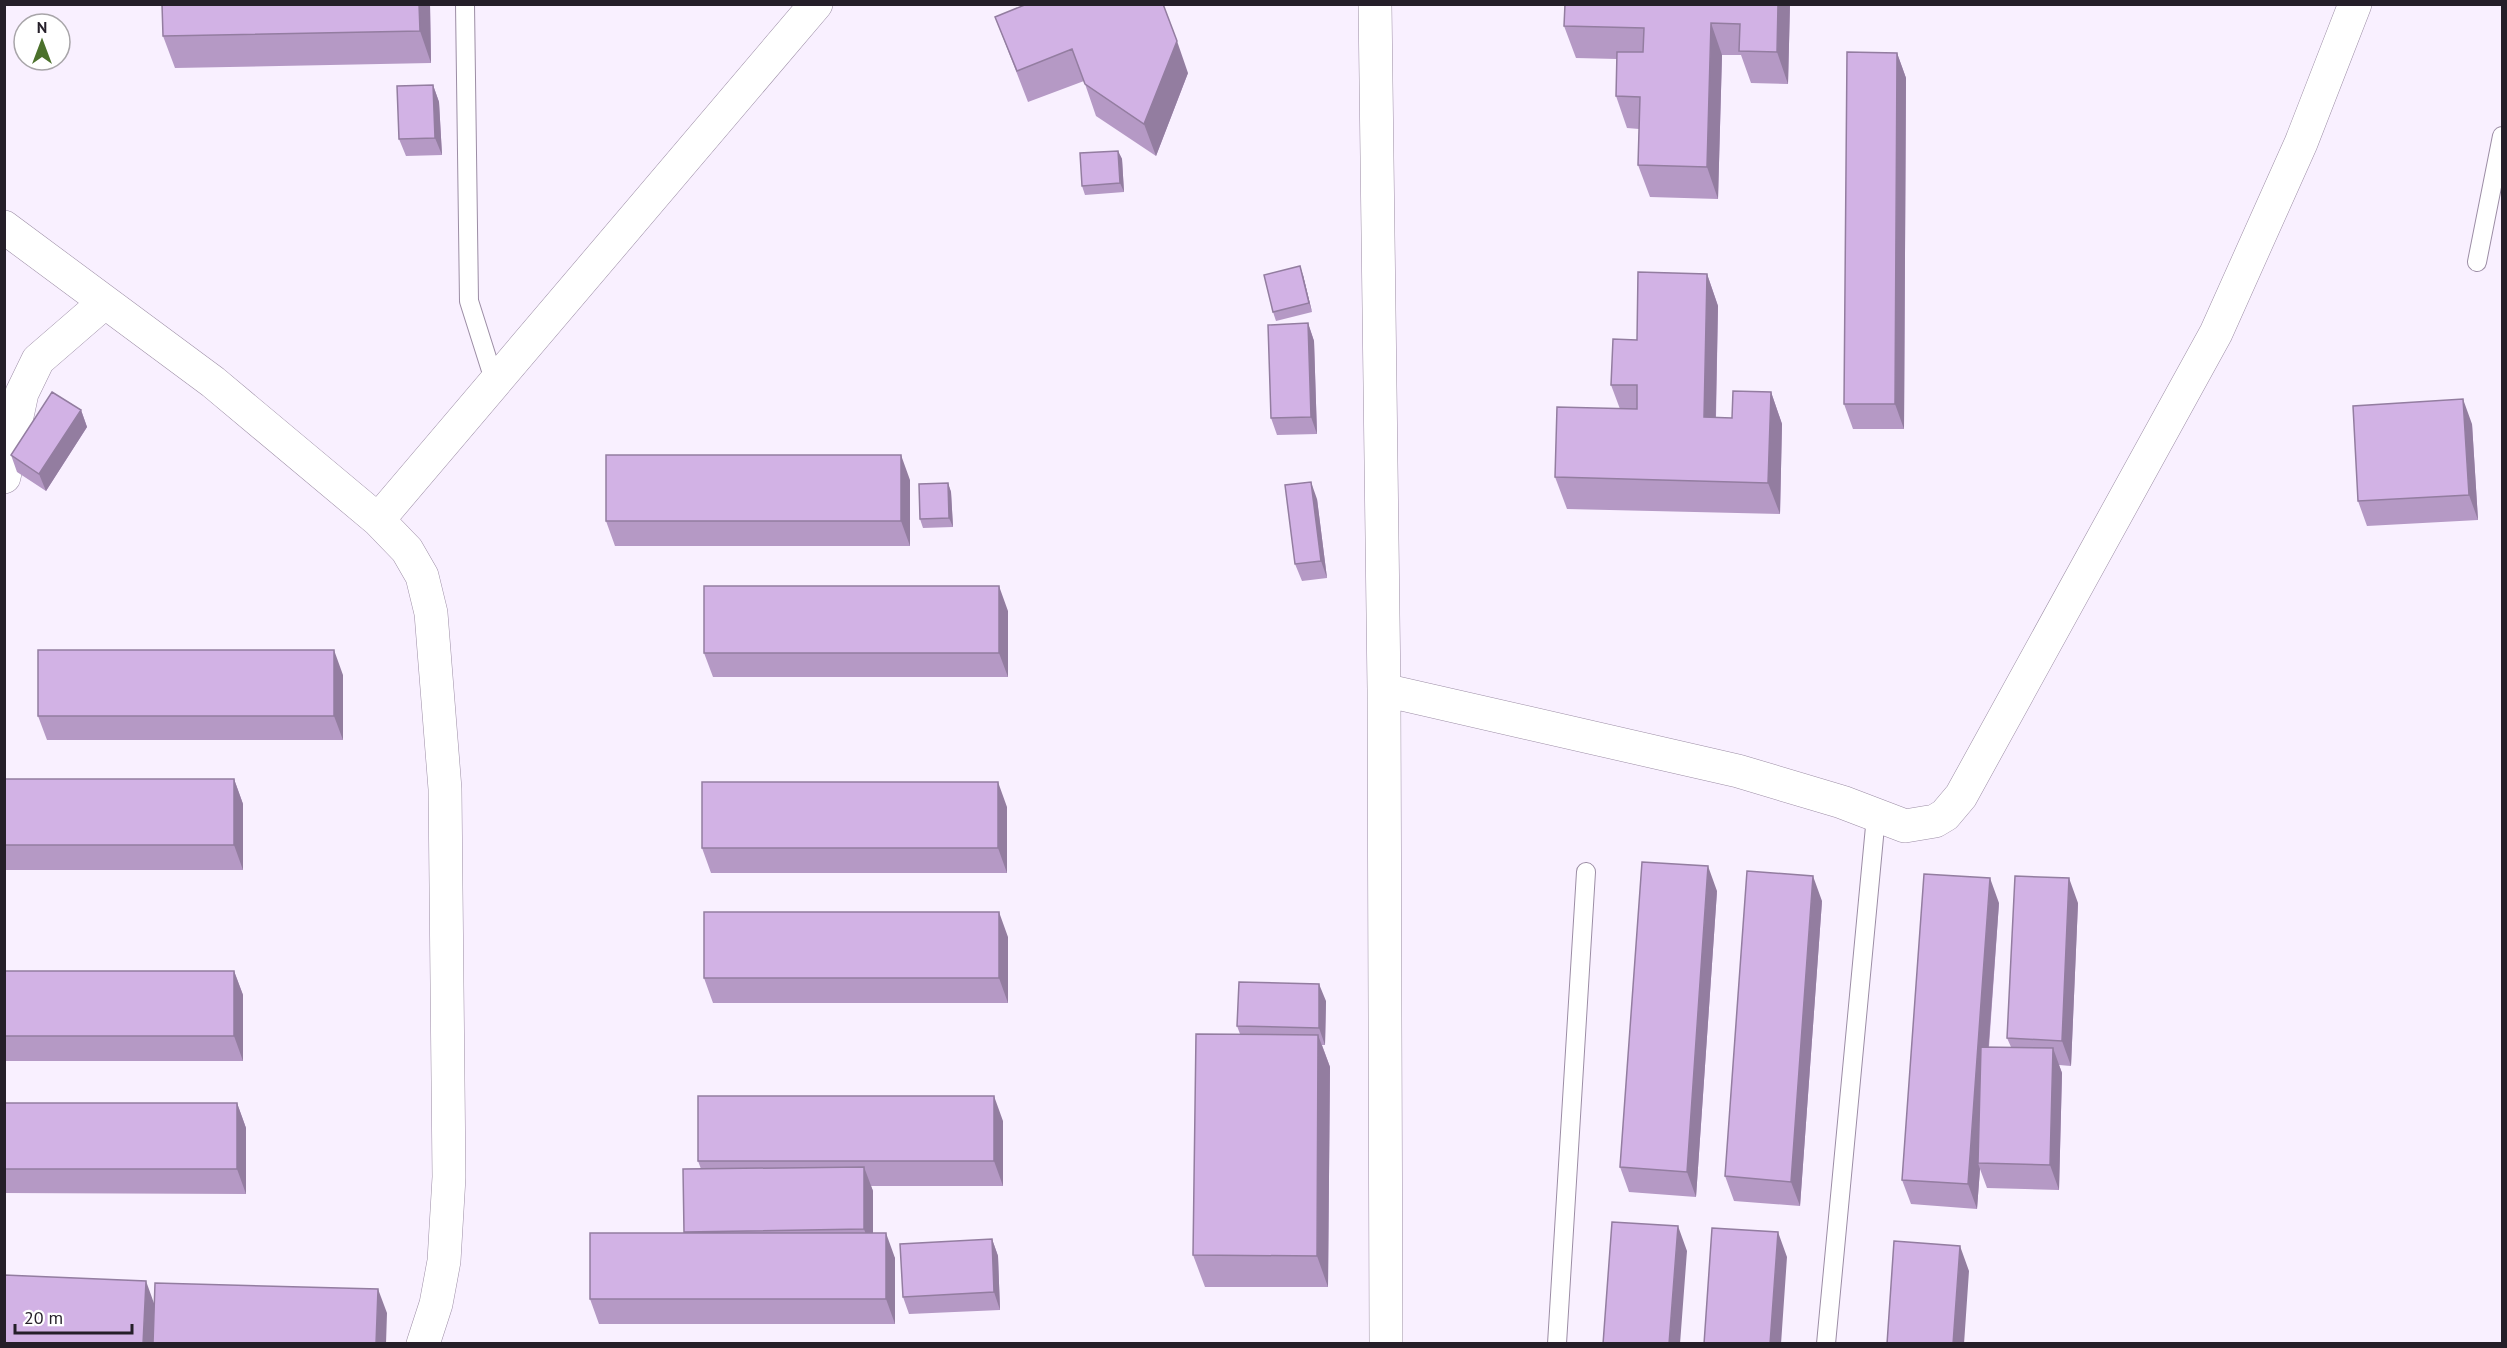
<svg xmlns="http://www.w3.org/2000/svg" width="2507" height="1348" font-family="'PT Sans',sans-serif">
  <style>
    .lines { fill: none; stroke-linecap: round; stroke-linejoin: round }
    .lane-casing { stroke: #9c8da5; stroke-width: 20 }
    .street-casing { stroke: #9c8da5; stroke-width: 34 }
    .lane { stroke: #fff; stroke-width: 18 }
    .street { stroke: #fff; stroke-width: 33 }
    .wall { fill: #b599c5 }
    .shaded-wall { fill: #937da0 }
    .building { fill: #d2b2e5; stroke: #937da0; stroke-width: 1.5 }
  </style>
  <rect width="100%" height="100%" fill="#f9f0ff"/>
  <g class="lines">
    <defs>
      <path id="lane" d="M 465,4 L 469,301 L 495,383
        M 2477,262 L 2502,136
        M 1557,1344 L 1586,872
        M 1826,1344 L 1876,816"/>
      <path id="street" d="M 1375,4 L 1384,690 L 1386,1344
        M 4,227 L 213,382 L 378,520 L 407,550 L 422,576 L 431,613 L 445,789 L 449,1177 L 444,1261 L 436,1304 L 423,1344
        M 4,477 L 22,393 L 38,360 L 105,302
        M 378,520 L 816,4
        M 1384,690 L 1738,771 L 1842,802 L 1905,826 L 1935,821 L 1945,815 L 1961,796 L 2216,333 L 2301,143 L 2355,4"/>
    </defs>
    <!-- lane casing -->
    <use href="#lane" class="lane-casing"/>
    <!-- street casing -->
    <use href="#street" class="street-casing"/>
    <!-- lane -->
    <use href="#lane" class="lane"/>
    <!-- street -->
    <use href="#street" class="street"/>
  </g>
  <!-- wall -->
  <path class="wall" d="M 430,4 L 431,63 L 175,68 L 163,36 Z
    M 1565,4 L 1790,4 L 1788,84 L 1751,83 L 1741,55 L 1722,55 L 1718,199 L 1650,197 L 1638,165 L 1639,129 L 1627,128 L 1616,96 L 1617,59 L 1576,58 L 1564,26 Z
    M 995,17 L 1188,73 L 1156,156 L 1096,116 L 1084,81 L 1028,102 Z
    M 1897,53 L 1906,78 L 1904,429 L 1853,429 L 1844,404 Z
    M 433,85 L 439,102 L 442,155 L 406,156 L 399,139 Z
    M 1118,151 L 1122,159 L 1124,192 L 1085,195 L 1082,186 Z
    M 1707,274 L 1718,306 L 1716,418 L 1732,418 L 1771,392 L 1782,424 L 1780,514 L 1567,509 L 1555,477 L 1620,409 L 1611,385 L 1637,340 Z
    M 1303,275 L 1312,312 L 1276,321 L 1273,312 Z
    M 1308,323 L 1314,341 L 1317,434 L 1277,435 L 1271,418 Z
    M 81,410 L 87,427 L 46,491 L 17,472 L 11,455 Z
    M 2472,424 L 2478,520 L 2367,526 L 2358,501 Z
    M 910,480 L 910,546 L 615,546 L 606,521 Z
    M 948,483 L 951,492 L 953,527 L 923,528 L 920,519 Z
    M 1317,499 L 1327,578 L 1302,581 L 1295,564 Z
    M 1008,611 L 1008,677 L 713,677 L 704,653 Z
    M 343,675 L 343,740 L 47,740 L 38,716 Z
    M 4,779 L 234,779 L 243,804 L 243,870 L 4,870 Z
    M 1007,807 L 1007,873 L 711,873 L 702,848 Z
    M 1717,891 L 1696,1197 L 1629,1192 L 1620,1167 Z
    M 1822,901 L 1800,1206 L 1734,1201 L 1725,1176 Z
    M 1999,903 L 1989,1047 L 2011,1047 L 2007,1038 L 2078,903 L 2071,1066 L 2059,1065 L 2062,1073 L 2059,1190 L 1987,1188 L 1980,1169 L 1977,1209 L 1911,1204 L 1902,1180 Z
    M 1008,937 L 1008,1003 L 713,1003 L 704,978 Z
    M 4,971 L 234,971 L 243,995 L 243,1061 L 4,1061 Z
    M 1326,1001 L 1325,1045 L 1322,1045 L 1330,1067 L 1328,1287 L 1205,1287 L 1193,1255 L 1240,1034 L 1237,1026 Z
    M 4,1103 L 237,1103 L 246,1128 L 246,1194 L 4,1193 Z
    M 1003,1121 L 1003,1186 L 871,1186 L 873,1191 L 873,1233 L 895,1258 L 895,1324 L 599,1324 L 590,1299 L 684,1233 L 684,1232 L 701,1169 L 698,1161 Z
    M 992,1239 L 998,1256 L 1000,1310 L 909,1314 L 903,1297 Z"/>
  <!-- shaded-wall -->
  <path class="shaded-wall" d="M 419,4 L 430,4 L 431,63 L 420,31 Z
    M 1778,4 L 1790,4 L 1788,84 L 1777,52 Z
    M 1711,23 L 1722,55 L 1718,199 L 1707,167 Z
    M 1177,41 L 1188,73 L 1156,156 L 1144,124 Z
    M 1897,53 L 1906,78 L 1904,429 L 1895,404 Z
    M 433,85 L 439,102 L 442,155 L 435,138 Z
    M 1118,151 L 1122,159 L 1124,192 L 1120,183 Z
    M 1300,266 L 1303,275 L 1312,312 L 1309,303 Z
    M 1707,274 L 1718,306 L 1715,449 L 1704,417 Z
    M 1308,323 L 1314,341 L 1317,434 L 1311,417 Z
    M 1771,392 L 1782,424 L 1780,514 L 1768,483 Z
    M 2463,399 L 2472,424 L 2478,520 L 2469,495 Z
    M 81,410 L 87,427 L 46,491 L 39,474 Z
    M 901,455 L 910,480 L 910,546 L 901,521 Z
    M 1311,482 L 1317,499 L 1327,578 L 1321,561 Z
    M 948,483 L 951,492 L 953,527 L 949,518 Z
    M 999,586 L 1008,611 L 1008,677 L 999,653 Z
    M 334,650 L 343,675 L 343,740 L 334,716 Z
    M 234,779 L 243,804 L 243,870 L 234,845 Z
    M 998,782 L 1007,807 L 1007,873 L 998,848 Z
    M 1708,866 L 1717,891 L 1696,1197 L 1687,1172 Z
    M 1813,876 L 1822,901 L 1800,1206 L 1791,1182 Z
    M 1990,878 L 1999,903 L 1980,1163 L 1978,1163 L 1980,1169 L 1977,1209 L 1968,1184 Z
    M 2069,878 L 2078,903 L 2071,1066 L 2062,1041 Z
    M 999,912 L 1008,937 L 1008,1003 L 999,978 Z
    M 234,971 L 243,995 L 243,1061 L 234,1036 Z
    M 1319,984 L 1326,1001 L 1325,1045 L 1319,1028 Z
    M 1318,1035 L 1330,1067 L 1328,1287 L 1317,1256 Z
    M 2053,1048 L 2062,1073 L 2059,1190 L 2050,1165 Z
    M 994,1096 L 1003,1121 L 1003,1186 L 994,1161 Z
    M 237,1103 L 246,1128 L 246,1194 L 237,1169 Z
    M 864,1167 L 873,1191 L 873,1254 L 864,1229 Z
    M 1678,1226 L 1687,1251 L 1680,1344 L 1669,1344 Z
    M 1778,1232 L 1787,1257 L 1781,1344 L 1770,1344 Z
    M 886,1233 L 895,1258 L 895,1324 L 886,1299 Z
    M 992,1239 L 998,1256 L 1000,1310 L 994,1292 Z
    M 1960,1246 L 1969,1271 L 1964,1344 L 1953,1344 Z
    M 146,1281 L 155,1306 L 153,1344 L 143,1344 Z
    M 378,1289 L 387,1313 L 386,1344 L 376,1344 Z"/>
  <!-- building -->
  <path class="building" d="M 162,4 L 419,4 L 420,31 L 163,36 Z
    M 1027,4 L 1163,4 L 1177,41 L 1144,124 L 1085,84 L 1072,49 L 1017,71 L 995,17 Z
    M 1565,4 L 1778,4 L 1777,52 L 1739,51 L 1740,24 L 1711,23 L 1707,167 L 1638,165 L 1640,97 L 1616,96 L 1617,52 L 1643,52 L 1644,28 L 1564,26 Z
    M 1847,52 L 1897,53 L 1895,404 L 1844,404 Z
    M 433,85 L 435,138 L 399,139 L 397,86 Z
    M 1118,151 L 1120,183 L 1082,186 L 1080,153 Z
    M 1300,266 L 1309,303 L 1273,312 L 1264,275 Z
    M 1638,272 L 1707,274 L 1704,417 L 1732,418 L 1733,391 L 1771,392 L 1768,483 L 1555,477 L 1557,407 L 1637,409 L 1637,385 L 1611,385 L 1613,339 L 1637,340 Z
    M 1308,323 L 1311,417 L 1271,418 L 1268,325 Z
    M 52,392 L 81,410 L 39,474 L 11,455 Z
    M 2463,399 L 2469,495 L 2358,501 L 2353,406 Z
    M 606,455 L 901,455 L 901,521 L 606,521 Z
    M 1311,482 L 1321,561 L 1295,564 L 1285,485 Z
    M 948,483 L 949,518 L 920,519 L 919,484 Z
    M 704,586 L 999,586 L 999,653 L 704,653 Z
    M 38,650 L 334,650 L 334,716 L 38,716 Z
    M 4,779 L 234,779 L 234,845 L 4,845 Z
    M 702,782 L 998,782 L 998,848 L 702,848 Z
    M 1642,862 L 1708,866 L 1687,1172 L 1620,1167 Z
    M 1747,871 L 1813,876 L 1791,1182 L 1725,1176 Z
    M 1924,874 L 1990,878 L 1968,1184 L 1902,1180 Z
    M 2015,876 L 2069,878 L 2062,1041 L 2007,1038 Z
    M 704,912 L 999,912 L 999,978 L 704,978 Z
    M 4,971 L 234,971 L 234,1036 L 4,1036 Z
    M 1239,982 L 1319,984 L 1319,1028 L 1237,1026 Z
    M 1196,1034 L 1318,1035 L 1317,1256 L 1193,1255 Z
    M 1981,1047 L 2053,1048 L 2050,1165 L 1978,1163 Z
    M 698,1096 L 994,1096 L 994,1161 L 698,1161 Z
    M 4,1103 L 237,1103 L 237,1169 L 4,1169 Z
    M 864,1167 L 864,1229 L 684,1232 L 683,1169 Z
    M 1612,1222 L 1678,1226 L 1669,1344 L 1603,1344 Z
    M 1712,1228 L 1778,1232 L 1770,1344 L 1704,1344 Z
    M 590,1233 L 886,1233 L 886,1299 L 590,1299 Z
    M 992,1239 L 994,1292 L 903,1297 L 900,1244 Z
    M 1894,1241 L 1960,1246 L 1953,1344 L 1887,1344 Z
    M 4,1275 L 146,1281 L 143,1344 L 4,1344 Z
    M 155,1283 L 378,1289 L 376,1344 L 153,1344 Z"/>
  <!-- border -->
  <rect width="2507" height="1348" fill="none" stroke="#251f29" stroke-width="12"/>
  <!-- north arrow -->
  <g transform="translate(42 42)"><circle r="28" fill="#ffffff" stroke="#a8a5a9" stroke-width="1.5"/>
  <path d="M0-4.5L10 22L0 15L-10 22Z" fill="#4b712b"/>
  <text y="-9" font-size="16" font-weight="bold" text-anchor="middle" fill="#251f29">N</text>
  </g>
  <!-- scale -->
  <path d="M15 1324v9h117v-9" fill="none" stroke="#251f29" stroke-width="3"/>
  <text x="24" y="1324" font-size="18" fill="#251f29" stroke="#ffffff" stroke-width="4.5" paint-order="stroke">20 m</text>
</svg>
